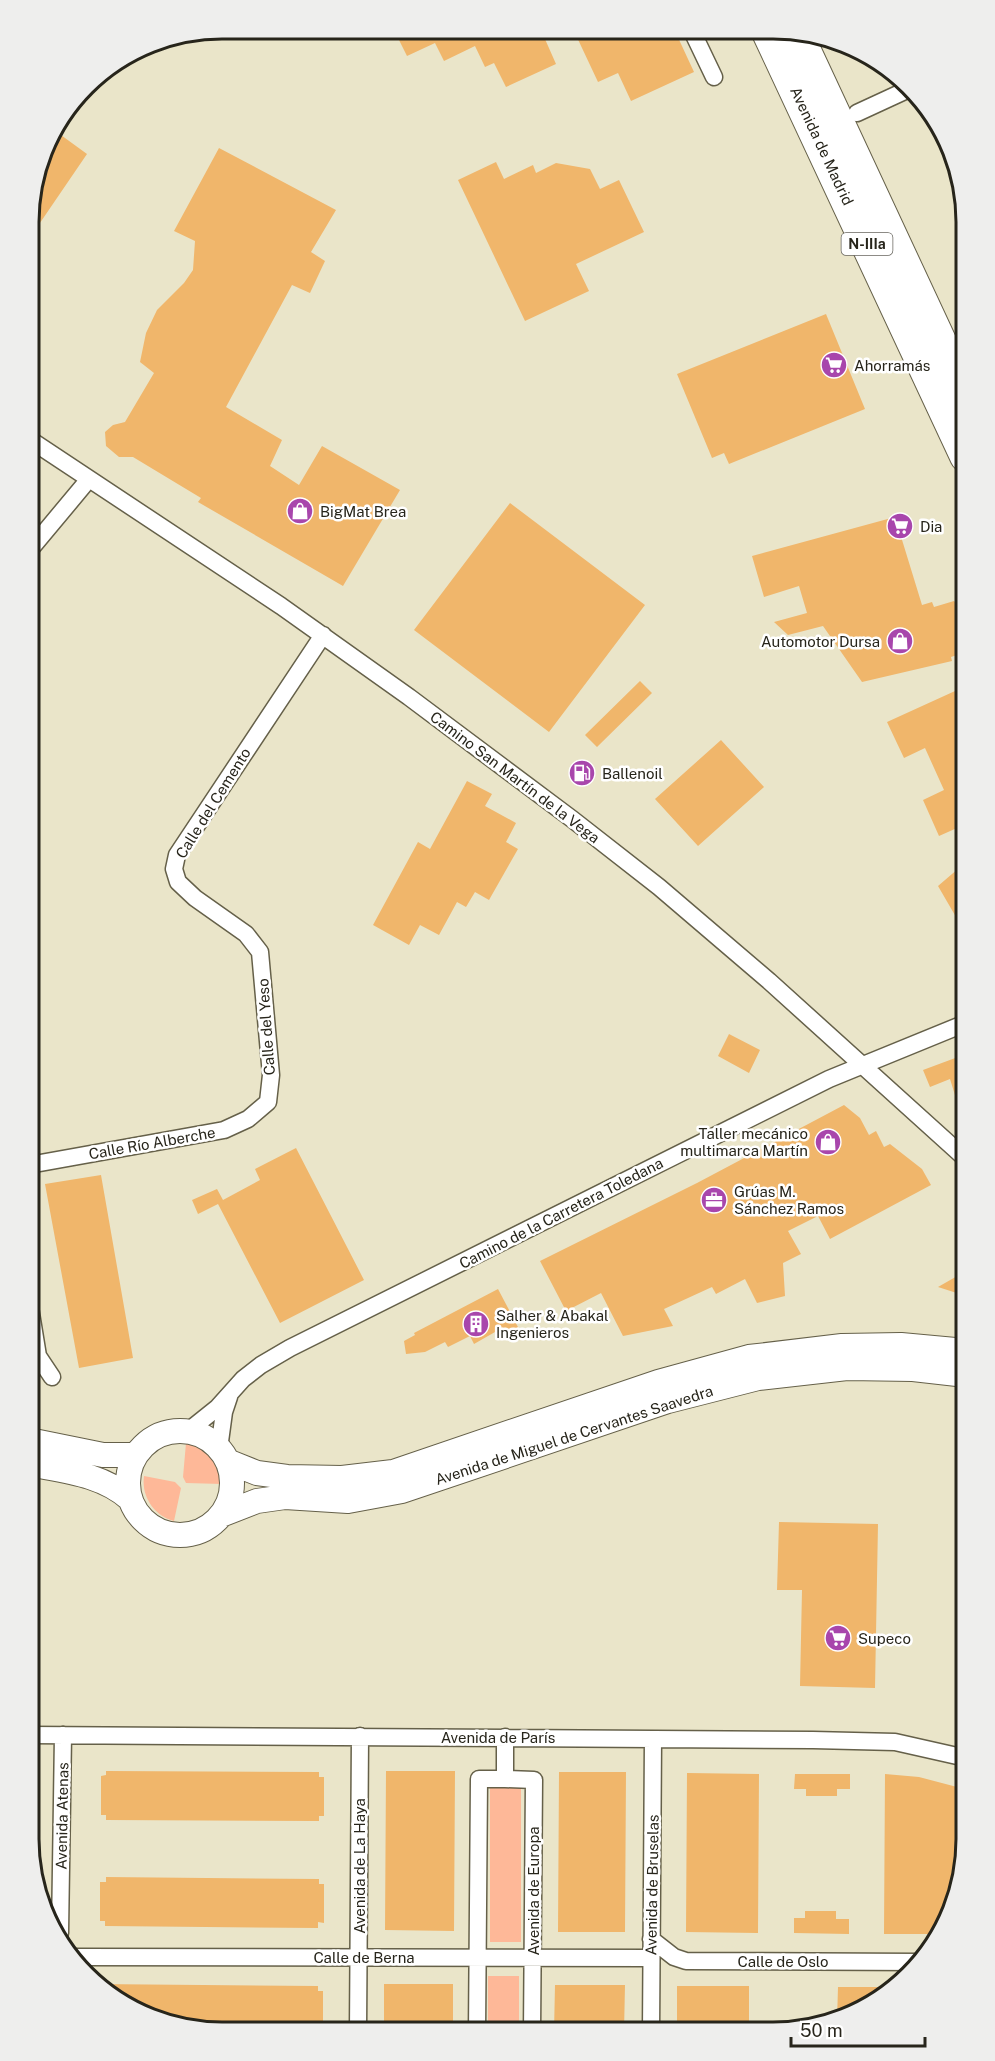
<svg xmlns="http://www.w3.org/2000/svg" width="995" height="2061" font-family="'Public Sans',sans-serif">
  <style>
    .green { fill: #feb898 }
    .building { fill: #f0b66b }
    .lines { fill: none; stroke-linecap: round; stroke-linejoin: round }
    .street-casing { stroke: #656049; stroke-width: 19 }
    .secondary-casing { stroke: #656049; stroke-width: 26 }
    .highway-casing { stroke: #656049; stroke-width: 34 }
    .street { stroke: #fff; stroke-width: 16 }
    .secondary { stroke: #fff; stroke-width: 24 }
    .highway { stroke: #fff; stroke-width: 32 }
    .labels { text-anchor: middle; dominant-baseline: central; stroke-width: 5; stroke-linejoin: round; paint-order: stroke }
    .shield { fill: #fff; stroke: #68665f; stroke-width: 1.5 }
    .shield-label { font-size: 14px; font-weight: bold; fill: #27251b }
    .street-label { font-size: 15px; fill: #27251b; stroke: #fff }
    .poi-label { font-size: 15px; fill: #27251b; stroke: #fff; text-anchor: start }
    .rim { fill: none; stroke: #27251b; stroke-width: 3 }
  </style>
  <rect width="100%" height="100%" fill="#eae5c9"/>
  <!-- green -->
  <path class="green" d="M 186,1443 C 208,1447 217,1464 222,1484 L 186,1483 L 183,1477 Z
    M 144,1476 L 175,1482 L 181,1488 L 174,1521 C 154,1516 141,1496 144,1476 Z
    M 490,1787 L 521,1787 L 521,1942 L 490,1942 Z
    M 488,1976 L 519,1976 L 519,2032 L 488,2032 Z"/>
  <!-- building -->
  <path class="building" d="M 394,30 L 541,30 L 556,64 L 506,87 L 494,63 L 485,67 L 475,46 L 444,61 L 435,43 L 407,56 Z
    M 574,31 L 675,31 L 694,72 L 631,101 L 618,73 L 598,82 Z
    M 54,130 L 87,154 L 29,239 L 29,209 L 49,136 Z
    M 219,148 L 336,210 L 311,252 L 325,261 L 310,293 L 292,285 L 226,407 L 282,440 L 270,466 L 299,485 L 322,446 L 400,490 L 343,586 L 198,502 L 201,498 L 133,457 L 119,457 L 106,446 L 105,432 L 113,425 L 125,422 L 154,373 L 140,362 L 146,333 L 157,310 L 184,283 L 193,270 L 195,241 L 174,231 Z
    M 496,162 L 504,179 L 533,165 L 536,173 L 556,163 L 590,169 L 600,189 L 619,180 L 644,232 L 576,264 L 589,291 L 525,321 L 458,180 Z
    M 826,314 L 865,409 L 729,464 L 724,453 L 712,458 L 677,374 Z
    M 510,503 L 645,605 L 549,732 L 414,630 Z
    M 895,517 L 922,605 L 932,602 L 934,607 L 954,601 L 959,606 L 966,617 L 966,652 L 951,657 L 952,661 L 862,682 L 823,626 L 788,635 L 774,622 L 807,613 L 799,586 L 764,597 L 752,556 Z
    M 640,681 L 652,693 L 597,747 L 585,735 Z
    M 966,686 L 966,824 L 939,836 L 923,800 L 944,790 L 925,748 L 904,758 L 887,722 Z
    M 721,740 L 764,787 L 698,846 L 655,799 Z
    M 467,781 L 492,794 L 485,806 L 516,823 L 506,842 L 518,849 L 489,900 L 475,892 L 466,907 L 457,902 L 439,935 L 420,925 L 409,945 L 373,925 L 418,842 L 430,849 Z
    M 966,862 L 966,913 L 956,917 L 938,886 Z
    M 729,1034 L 760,1050 L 749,1073 L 718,1056 Z
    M 966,1054 L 966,1120 L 963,1121 L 950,1079 L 930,1087 L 923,1070 Z
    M 844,1105 L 860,1118 L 869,1135 L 876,1131 L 884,1147 L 890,1144 L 922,1169 L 931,1185 L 830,1239 L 818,1216 L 788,1231 L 801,1254 L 783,1263 L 785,1296 L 757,1303 L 745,1279 L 716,1294 L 712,1287 L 664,1309 L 673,1326 L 623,1336 L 601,1293 L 566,1311 L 540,1261 L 697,1183 Z
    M 296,1148 L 364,1280 L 280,1323 L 218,1204 L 198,1214 L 192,1200 L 217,1189 L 223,1200 L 260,1180 L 255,1169 Z
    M 101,1175 L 133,1358 L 79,1368 L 45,1184 Z
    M 966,1271 L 966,1296 L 938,1287 Z
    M 498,1289 L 519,1329 L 499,1339 L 495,1332 L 474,1344 L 470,1336 L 448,1347 L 445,1342 L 425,1352 L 406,1354 L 404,1341 L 415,1335 L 414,1333 Z
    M 779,1522 L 878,1524 L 875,1688 L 800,1686 L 802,1590 L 777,1590 Z
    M 106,1771 L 319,1772 L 319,1777 L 324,1777 L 324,1816 L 319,1816 L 319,1821 L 106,1820 L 106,1815 L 101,1815 L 101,1776 L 106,1775 Z
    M 386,1771 L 455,1771 L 454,1931 L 385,1930 Z
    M 559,1772 L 626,1772 L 625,1932 L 558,1932 Z
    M 687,1773 L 759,1774 L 758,1933 L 686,1932 Z
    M 795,1774 L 850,1774 L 850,1789 L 837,1789 L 837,1796 L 806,1796 L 806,1789 L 794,1789 Z
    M 885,1774 L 919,1777 L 957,1787 L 956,1901 L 938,1934 L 884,1934 Z
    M 106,1877 L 319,1879 L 319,1884 L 324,1884 L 324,1923 L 318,1922 L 318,1928 L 105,1926 L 105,1921 L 100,1921 L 100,1882 L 106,1882 Z
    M 805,1911 L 836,1911 L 836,1919 L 849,1919 L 849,1934 L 794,1933 L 794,1918 L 805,1918 Z
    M 94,1984 L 318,1986 L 318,1991 L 323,1991 L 323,2030 L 318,2029 L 317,2031 L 197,2031 L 148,2018 Z
    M 384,1984 L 453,1984 L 453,2032 L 384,2031 Z
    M 555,1985 L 625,1985 L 624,2032 L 554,2032 Z
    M 677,1986 L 749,1986 L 749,2032 L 677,2032 Z
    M 838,1987 L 894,1987 L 881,2000 L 837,2021 Z"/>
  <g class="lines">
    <defs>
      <path id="street" d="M 692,31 L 714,77
        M 857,113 L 909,89
        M 29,439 L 281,606 L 409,697 L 572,819 L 659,887 L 769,981 L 966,1159
        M 29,551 L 89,479
        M 29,1165 L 224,1130 L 248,1119 L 268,1102 L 271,1075 L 260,952 L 246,934 L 195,898 L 178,882 L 174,869 L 177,855 L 323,635
        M 29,1301 L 38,1356 L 52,1377
        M 187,1432 L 217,1408 L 243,1379 L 261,1365 L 290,1348 L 829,1079 L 966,1023
        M 219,1449 L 224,1412 L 229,1397
        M 29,1735 L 813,1740 L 895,1742 L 966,1758
        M 505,1737 L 505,1779 L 534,1780 L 532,2032
        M 60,1933 L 63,1735
        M 651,1939 L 674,1957 L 686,1961 L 921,1962
        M 76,1957 L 651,1958
        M 358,2031 L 360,1736
        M 477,2032 L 479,1779 L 505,1779
        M 651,2032 L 653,1739"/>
      <path id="secondary" d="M128 1483a52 52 0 1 1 104 0a52 52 0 1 1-104 0Z
        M 29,1440 L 103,1455 L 136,1455
        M 227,1461 L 257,1473 L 287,1477 L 342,1478 L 393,1472 L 658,1382 L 749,1357 L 842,1346 L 901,1345 L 966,1351
        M 29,1464 C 64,1471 102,1474 130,1499
        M 221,1515 L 257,1501 L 285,1497 L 348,1501 L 402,1491 L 668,1401 L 758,1378 L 847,1368 L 913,1369 L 966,1375"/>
      <path id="highway" d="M 768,32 L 966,456
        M 796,32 L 966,397"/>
    </defs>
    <!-- street casing -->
    <use href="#street" class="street-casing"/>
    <!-- secondary casing -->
    <use href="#secondary" class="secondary-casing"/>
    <!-- highway casing -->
    <use href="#highway" class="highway-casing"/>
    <!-- street -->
    <use href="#street" class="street"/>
    <!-- secondary -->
    <use href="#secondary" class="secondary"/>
    <!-- highway -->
    <use href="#highway" class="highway"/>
  </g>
  <!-- icons -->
  <defs>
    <symbol id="supermarket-disc" viewBox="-11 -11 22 22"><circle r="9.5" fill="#a846ac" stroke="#fff"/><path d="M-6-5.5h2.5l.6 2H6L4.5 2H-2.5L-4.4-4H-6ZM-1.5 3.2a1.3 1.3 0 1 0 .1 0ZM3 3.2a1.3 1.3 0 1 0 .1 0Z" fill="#fff"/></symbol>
    <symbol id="shop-disc" viewBox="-11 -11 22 22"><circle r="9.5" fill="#a846ac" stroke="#fff"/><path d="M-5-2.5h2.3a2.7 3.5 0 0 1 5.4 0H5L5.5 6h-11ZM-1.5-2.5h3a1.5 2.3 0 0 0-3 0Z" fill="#fff"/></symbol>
    <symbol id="fuel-disc" viewBox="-11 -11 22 22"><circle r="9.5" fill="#a846ac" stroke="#fff"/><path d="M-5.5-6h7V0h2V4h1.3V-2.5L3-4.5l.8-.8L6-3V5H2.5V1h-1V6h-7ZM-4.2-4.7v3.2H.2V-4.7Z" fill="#fff"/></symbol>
    <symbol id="office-disc" viewBox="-11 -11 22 22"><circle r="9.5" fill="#a846ac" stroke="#fff"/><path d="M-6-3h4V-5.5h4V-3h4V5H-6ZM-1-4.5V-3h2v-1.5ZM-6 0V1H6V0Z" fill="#fff"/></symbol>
    <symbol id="building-disc" viewBox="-11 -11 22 22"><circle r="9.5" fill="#a846ac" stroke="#fff"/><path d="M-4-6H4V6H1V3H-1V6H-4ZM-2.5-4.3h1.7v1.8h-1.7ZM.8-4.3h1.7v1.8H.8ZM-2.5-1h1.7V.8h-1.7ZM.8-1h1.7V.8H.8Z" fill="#fff"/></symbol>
  </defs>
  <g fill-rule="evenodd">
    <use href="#supermarket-disc" x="819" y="350" width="30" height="30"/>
    <use href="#shop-disc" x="285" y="496" width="30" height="30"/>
    <use href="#supermarket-disc" x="885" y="511" width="30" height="30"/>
    <use href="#shop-disc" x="885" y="626" width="30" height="30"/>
    <use href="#fuel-disc" x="567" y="758" width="30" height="30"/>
    <use href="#shop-disc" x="813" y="1127" width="30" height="30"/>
    <use href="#office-disc" x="699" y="1185" width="30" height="30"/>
    <use href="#building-disc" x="461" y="1309" width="30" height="30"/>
    <use href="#supermarket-disc" x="823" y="1623" width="30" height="30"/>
  </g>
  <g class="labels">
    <!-- shield labels -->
    <rect class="shield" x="841.5" y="233" width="51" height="22" rx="4.5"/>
    <g class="shield-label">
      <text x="867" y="244">N-IIIa</text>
    </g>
    <!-- street labels -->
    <g class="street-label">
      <text transform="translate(822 146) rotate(65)">Avenida de Madrid</text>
      <text transform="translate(515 777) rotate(37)">Camino San Martín de la Vega</text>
      <text transform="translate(213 803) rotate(-58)">Calle del Cemento</text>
      <text transform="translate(266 1027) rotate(-94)">Calle del Yeso</text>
      <text transform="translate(152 1143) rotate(-10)">Calle Río Alberche</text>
      <text transform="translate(561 1213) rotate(-27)">Camino de la Carretera Toledana</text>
      <text transform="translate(574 1435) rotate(-18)">Avenida de Miguel de Cervantes Saavedra</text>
      <text x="498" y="1737">Avenida de París</text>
      <text transform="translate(62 1816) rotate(-89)">Avenida Atenas</text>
      <text transform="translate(359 1866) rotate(-90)">Avenida de La Haya</text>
      <text transform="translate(652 1885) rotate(-89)">Avenida de Bruselas</text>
      <text transform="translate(533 1891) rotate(-90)">Avenida de Europa</text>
      <text x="364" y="1957">Calle de Berna</text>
      <text x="783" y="1961">Calle de Oslo</text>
    </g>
    <!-- poi labels -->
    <g class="poi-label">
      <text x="854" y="365">Ahorramás</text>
      <text x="320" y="511">BigMat Brea</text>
      <text x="920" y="526">Dia</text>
      <text x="880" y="641" text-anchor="end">Automotor Dursa</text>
      <text x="602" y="773">Ballenoil</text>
      <text x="808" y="1133" text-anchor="end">Taller mecánico<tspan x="808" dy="17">multimarca Martín</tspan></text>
      <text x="734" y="1191">Grúas M.<tspan x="734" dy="17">Sánchez Ramos</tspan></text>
      <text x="496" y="1315">Salher &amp; Abakal<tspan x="496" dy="17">Ingenieros</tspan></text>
      <text x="858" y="1638">Supeco</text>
    </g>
  </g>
  <!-- crop -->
  <path d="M0 0H995V2061H0ZM222 39H773A183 183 0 0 1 956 222V1839A183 183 0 0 1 773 2022H222A183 183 0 0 1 39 1839V222A183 183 0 0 1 222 39Z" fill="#eeeeed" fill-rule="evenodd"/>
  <path class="rim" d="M222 39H773A183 183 0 0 1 956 222V1839A183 183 0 0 1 773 2022H222A183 183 0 0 1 39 1839V222A183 183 0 0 1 222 39Z"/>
  <!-- scale -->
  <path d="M791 2037v9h134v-9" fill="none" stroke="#27251b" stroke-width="3"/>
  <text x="800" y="2037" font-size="18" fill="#27251b" stroke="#ffffff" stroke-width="4.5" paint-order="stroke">50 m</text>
</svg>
